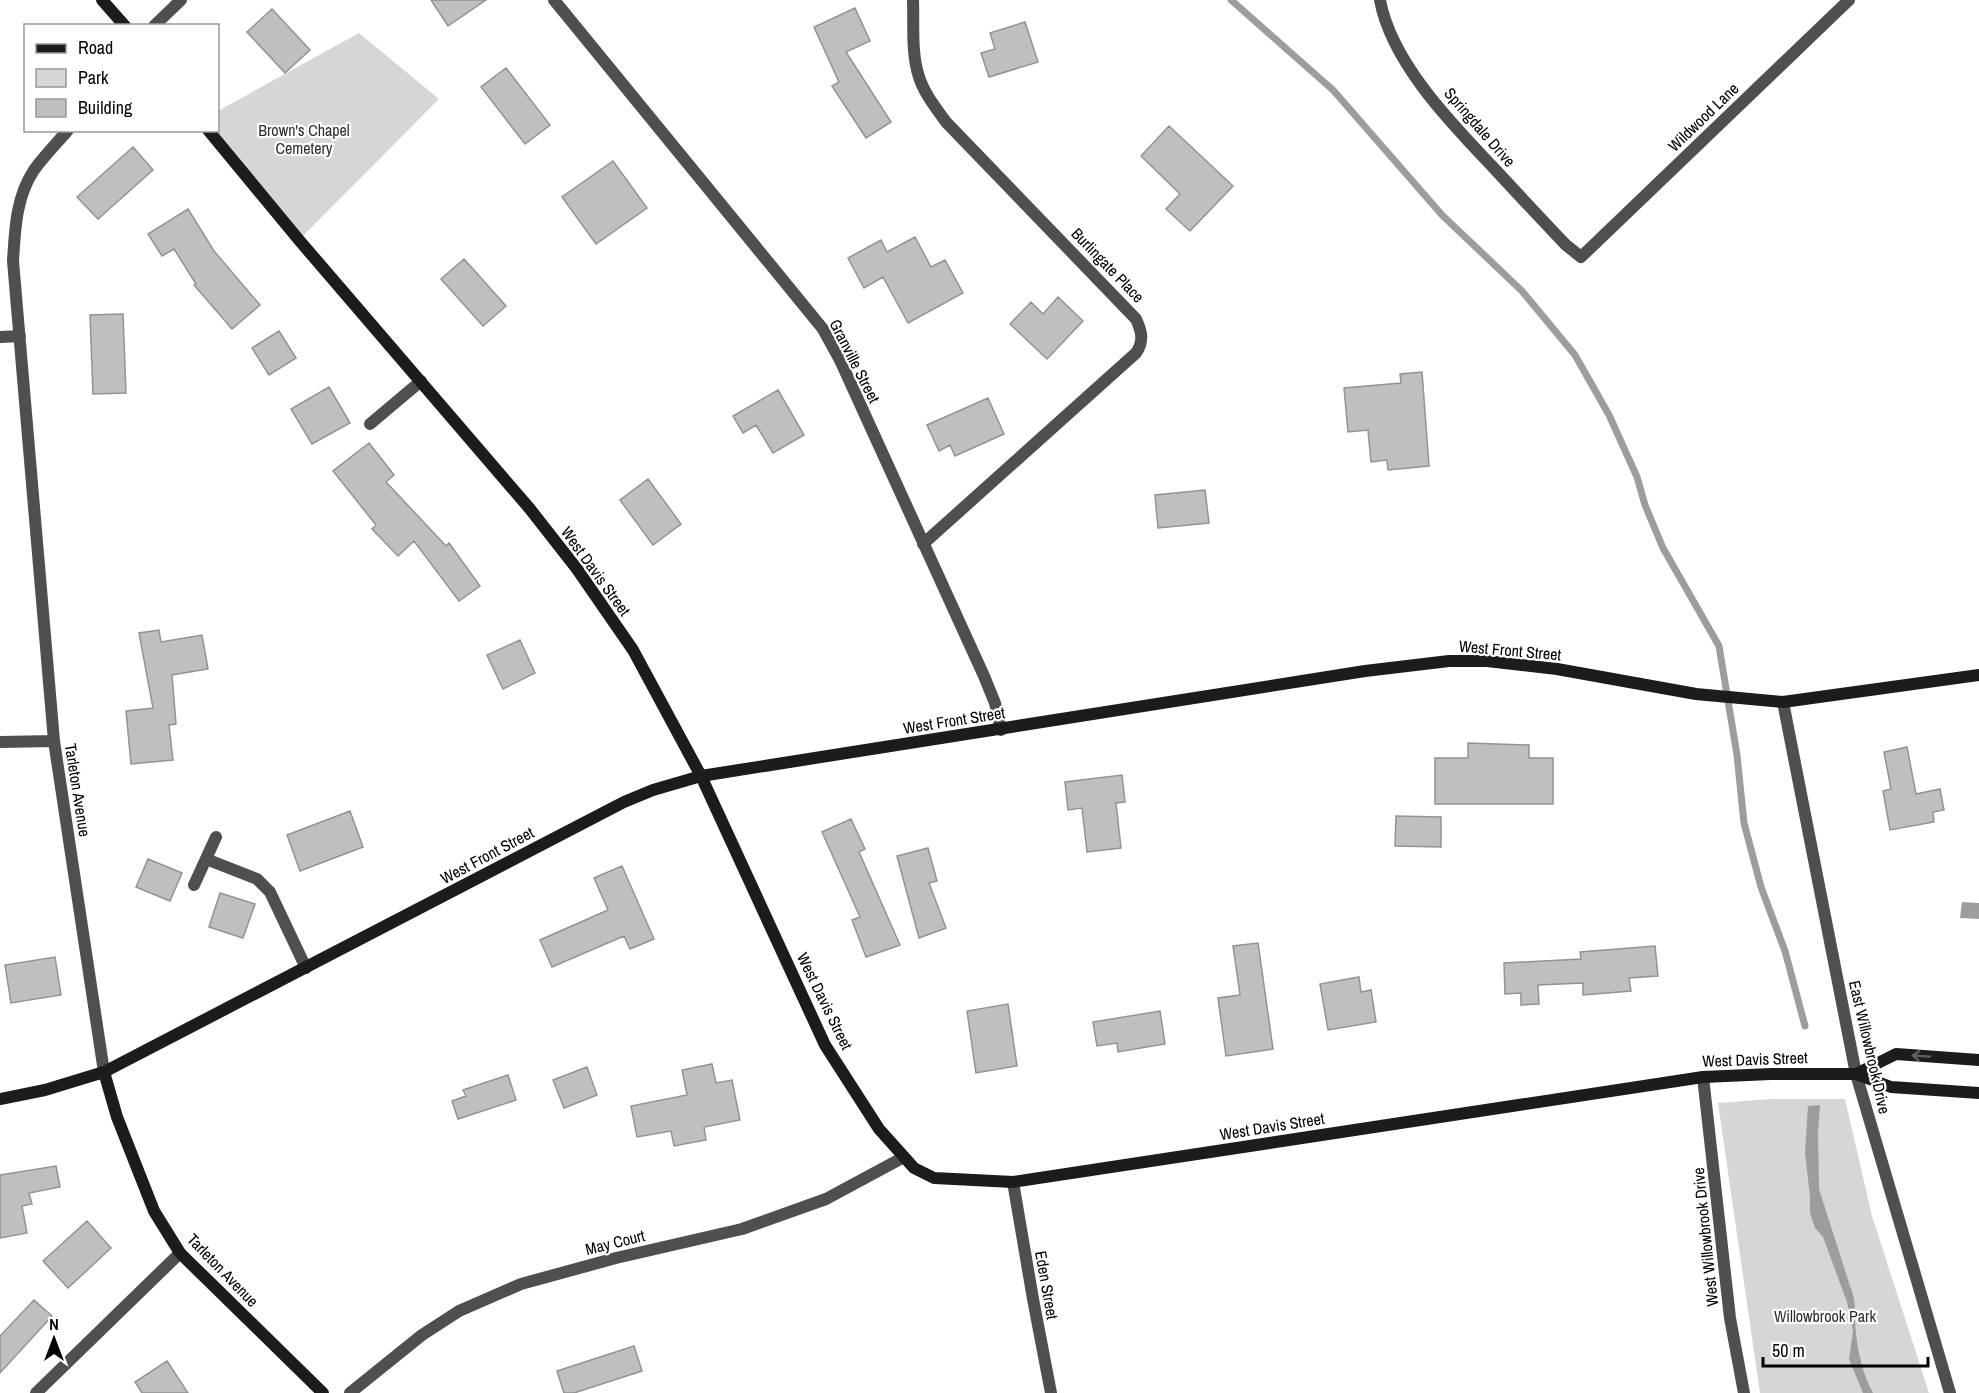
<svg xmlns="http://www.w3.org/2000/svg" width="1979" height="1393" font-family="'Archivo Narrow',sans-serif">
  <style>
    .green { fill: #d6d6d6 }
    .water { fill: #9d9d9d }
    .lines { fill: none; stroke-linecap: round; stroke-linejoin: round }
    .stream { stroke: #9d9d9d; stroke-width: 7 }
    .building { fill: #bfbfbf; stroke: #939393; stroke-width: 1.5 }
    .lane { stroke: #4f4f4f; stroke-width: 12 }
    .street { stroke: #4f4f4f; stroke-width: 12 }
    .secondary { stroke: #1c1c1c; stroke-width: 12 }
    .oneway { stroke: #606060 }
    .labels { text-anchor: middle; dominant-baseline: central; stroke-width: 4.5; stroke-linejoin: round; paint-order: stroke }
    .street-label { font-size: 16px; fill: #000; stroke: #fff }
    .park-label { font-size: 16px; fill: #2d2d2d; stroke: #fff }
  </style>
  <rect width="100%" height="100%" fill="#fff"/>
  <!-- green -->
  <path class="green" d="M 359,33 L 439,99 L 299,240 L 208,131 L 218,130 L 218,111 Z
    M 1771,1099 L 1845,1099 L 1872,1216 L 1929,1393 L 1760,1393 L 1718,1103 Z"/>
  <!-- water -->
  <path class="water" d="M 1962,902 L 1979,903 L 1979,919 L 1960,918 Z
    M 1820,1105 L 1818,1132 L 1819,1189 L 1850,1286 C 1857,1300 1854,1317 1856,1333 C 1858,1353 1863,1375 1873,1393 L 1863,1393 L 1849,1359 L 1853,1331 L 1847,1302 L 1823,1237 L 1815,1228 L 1810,1213 L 1810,1197 L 1805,1152 L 1808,1106 Z"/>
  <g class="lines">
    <!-- stream -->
    <path class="stream" d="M 1231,0 L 1333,90 L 1442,215 L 1522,291 L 1575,355 L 1609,415 L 1637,477 L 1645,505 L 1663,548 L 1719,646 L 1737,755 L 1744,823 L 1761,887 L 1785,951 L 1805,1026"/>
  </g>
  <!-- building -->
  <path class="building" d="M 431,0 L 486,0 L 448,26 Z
    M 855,8 L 870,41 L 846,52 L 891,122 L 866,138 L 832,86 L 839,82 L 814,27 Z
    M 272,9 L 310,50 L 285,73 L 247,32 Z
    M 1025,22 L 1038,62 L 989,77 L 981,53 L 995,49 L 990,33 Z
    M 506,68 L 550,125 L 525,144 L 481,87 Z
    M 1169,126 L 1233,186 L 1190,231 L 1166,209 L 1180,194 L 1141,156 Z
    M 133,147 L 153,170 L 98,219 L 77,197 Z
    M 613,161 L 647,208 L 596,244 L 562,197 Z
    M 188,209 L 214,251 L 260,305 L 232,329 L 194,285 L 196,284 L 174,249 L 162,256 L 148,234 Z
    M 915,237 L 931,267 L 945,260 L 963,293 L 908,323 L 883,277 L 864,288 L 848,258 L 881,240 L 887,252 Z
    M 464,259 L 506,306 L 483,326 L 441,279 Z
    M 1058,297 L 1083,321 L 1047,359 L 1010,324 L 1031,302 L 1043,314 Z
    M 123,314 L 126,393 L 93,394 L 90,315 Z
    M 279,331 L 296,358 L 269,375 L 252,348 Z
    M 1422,372 L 1429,466 L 1388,470 L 1387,460 L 1371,462 L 1368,430 L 1348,432 L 1344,388 L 1401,383 L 1400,374 Z
    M 329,387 L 350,423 L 312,444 L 291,409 Z
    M 778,390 L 804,435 L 773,453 L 756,425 L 743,433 L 733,416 Z
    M 988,398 L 1004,434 L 955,456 L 950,445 L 939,451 L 927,425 Z
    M 369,443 L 394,475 L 386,482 L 446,546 L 449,543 L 480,586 L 459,601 L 414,541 L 398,556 L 372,529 L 376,525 L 333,471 Z
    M 648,479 L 681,524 L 653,545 L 620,500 Z
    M 1205,490 L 1209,523 L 1158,528 L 1155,495 Z
    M 159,630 L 161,642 L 202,635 L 208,669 L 172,675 L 176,724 L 169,725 L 173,760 L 131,764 L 126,711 L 153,708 L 139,633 Z
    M 520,640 L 535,673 L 503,689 L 487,655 Z
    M 1468,743 L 1529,745 L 1529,758 L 1553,758 L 1553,804 L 1435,804 L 1435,758 L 1468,758 Z
    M 1907,747 L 1916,794 L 1940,789 L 1944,810 L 1933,812 L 1934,822 L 1890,830 L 1883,791 L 1891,789 L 1884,752 Z
    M 1122,775 L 1125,802 L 1116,803 L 1121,848 L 1087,852 L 1082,808 L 1068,810 L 1065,782 Z
    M 350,811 L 363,847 L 300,871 L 287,835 Z
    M 1396,816 L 1441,817 L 1441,847 L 1395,846 Z
    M 851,819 L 865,849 L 859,852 L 900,945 L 866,957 L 852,920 L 860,917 L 822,832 Z
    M 928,848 L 937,881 L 929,883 L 946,928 L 919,938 L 897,856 Z
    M 148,859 L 182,873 L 170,901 L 136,887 Z
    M 622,866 L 654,939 L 630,949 L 624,936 L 552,967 L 540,940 L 608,910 L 594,878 Z
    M 220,893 L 255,904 L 243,938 L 209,927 Z
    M 1258,943 L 1273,1049 L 1226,1056 L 1218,998 L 1240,995 L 1233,946 Z
    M 1655,946 L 1658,976 L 1629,978 L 1631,991 L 1583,995 L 1583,983 L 1538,985 L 1539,1004 L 1521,1005 L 1521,993 L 1505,994 L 1504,963 L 1581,959 L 1580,952 Z
    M 55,957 L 61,995 L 11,1003 L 5,965 Z
    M 1359,977 L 1361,992 L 1371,990 L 1376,1022 L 1328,1030 L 1320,984 Z
    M 1008,1004 L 1017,1066 L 976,1073 L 967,1011 Z
    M 1160,1011 L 1165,1044 L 1118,1052 L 1117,1043 L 1097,1046 L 1093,1022 Z
    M 712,1064 L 716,1083 L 732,1080 L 740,1120 L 704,1127 L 706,1140 L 674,1146 L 671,1131 L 637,1137 L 631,1106 L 687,1095 L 682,1070 Z
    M 587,1067 L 597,1095 L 564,1108 L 553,1080 Z
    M 508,1075 L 516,1100 L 458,1119 L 452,1101 L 466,1096 L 463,1090 Z
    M 56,1166 L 60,1187 L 29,1193 L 32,1204 L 22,1206 L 27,1233 L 0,1238 L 0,1175 Z
    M 87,1221 L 111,1248 L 68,1288 L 43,1261 Z
    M 34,1300 L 52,1316 L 0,1373 L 0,1336 Z
    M 634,1346 L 642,1371 L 574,1393 L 564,1393 L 557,1371 Z
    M 167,1361 L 188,1393 L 142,1393 L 135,1382 Z"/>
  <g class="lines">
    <!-- lane -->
    <path class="lane" d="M 370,424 L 421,381
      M 206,859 L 257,879 L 270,892 L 306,968
      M 194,885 L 216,837"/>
    <!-- street -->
    <path class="street" d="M 554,0 L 823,329 L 840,360 L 984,676 L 995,703 L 1001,730
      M 913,0 C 914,24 911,53 919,77 C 924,93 936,108 946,122 L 1136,319 C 1142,332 1144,341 1136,353 L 923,544
      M 1380,0 C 1391,61 1449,121 1491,165 C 1516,192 1541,219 1566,245 L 1581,257 L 1849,0
      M 154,26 L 181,0
      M 68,130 C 57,143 44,156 34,170 C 16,197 15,229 13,261 L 54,741 L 104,1072
      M 0,337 L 20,336
      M 1783,702 L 1856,1074 L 1950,1393
      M 0,742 L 54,741
      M 1703,1077 L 1730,1318 L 1744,1393
      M 1013,1182 L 1033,1299 L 1051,1393
      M 36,1393 L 180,1253
      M 350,1393 L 422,1335 L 459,1311 L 521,1284 L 616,1258 L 742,1229 L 826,1199 L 904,1157"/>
    <!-- secondary -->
    <path class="secondary" d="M 102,0 L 125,26
      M 208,130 L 299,240 L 530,509 L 577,569 L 633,650 L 701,776 L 825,1045 L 879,1129 L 914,1168 L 934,1178 L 1013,1182 L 1703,1077 L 1771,1074 L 1856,1074 L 1891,1087 L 1979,1093
      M 104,1072 L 117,1117 L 154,1211 L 180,1253 L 323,1393
      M 1856,1074 L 1896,1054 L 1979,1060
      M 0,1099 L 45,1090 L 104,1072 L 624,802 L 653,790 L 701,776 L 1365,671 L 1449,661 L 1487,661 L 1557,669 L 1696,694 L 1783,702 L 1979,675"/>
  </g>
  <!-- one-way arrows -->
  <defs><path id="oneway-shaft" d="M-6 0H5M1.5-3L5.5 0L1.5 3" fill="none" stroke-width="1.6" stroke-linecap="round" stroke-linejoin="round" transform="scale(1.5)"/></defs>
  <use class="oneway" href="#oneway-shaft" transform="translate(1921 1056) rotate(-176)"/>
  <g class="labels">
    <!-- street labels -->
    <g class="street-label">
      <text transform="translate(1703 117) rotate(-44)">Wildwood Lane</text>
      <text transform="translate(1480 127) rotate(49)">Springdale Drive</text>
      <text transform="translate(1108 265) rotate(46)">Burlingate Place</text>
      <text transform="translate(855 361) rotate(63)">Granville Street</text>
      <text transform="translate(596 571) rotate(54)">West Davis Street</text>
      <text transform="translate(1510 650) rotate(5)">West Front Street</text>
      <text transform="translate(954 720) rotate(-9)">West Front Street</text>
      <text transform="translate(78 790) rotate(81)">Tarleton Avenue</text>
      <text transform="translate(487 855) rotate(-28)">West Front Street</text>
      <text transform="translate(825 1001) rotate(64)">West Davis Street</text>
      <text transform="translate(1870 1047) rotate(77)">East Willowbrook Drive</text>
      <text transform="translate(1755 1059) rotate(-2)">West Davis Street</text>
      <text transform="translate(1272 1126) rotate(-9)">West Davis Street</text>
      <text transform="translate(1705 1237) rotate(-96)">West Willowbrook Drive</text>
      <text transform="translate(615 1242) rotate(-14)">May Court</text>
      <text transform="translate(223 1270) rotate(46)">Tarleton Avenue</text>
      <text transform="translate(1047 1285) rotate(80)">Eden Street</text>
    </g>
    <!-- park labels -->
    <g class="park-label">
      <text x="304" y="130">Brown's Chapel<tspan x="304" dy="18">Cemetery</tspan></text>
      <text x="1825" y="1316">Willowbrook Park</text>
    </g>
  </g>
  <!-- legend -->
  <rect x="24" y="24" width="195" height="108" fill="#ffffff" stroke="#999999" stroke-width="1.5"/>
  <rect x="36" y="44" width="30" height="9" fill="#1c1c1c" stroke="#999999" stroke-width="1.5"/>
  <text x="78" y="54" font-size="18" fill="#000000">Road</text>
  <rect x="36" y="69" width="30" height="18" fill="#d6d6d6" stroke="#999999" stroke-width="1.5"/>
  <text x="78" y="84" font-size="18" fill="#000000">Park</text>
  <rect x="36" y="99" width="30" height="18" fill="#bfbfbf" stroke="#999999" stroke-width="1.5"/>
  <text x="78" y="114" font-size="18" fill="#000000">Building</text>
  <!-- north arrow -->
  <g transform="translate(54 1339)" stroke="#ffffff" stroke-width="4.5" paint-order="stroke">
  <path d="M0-4.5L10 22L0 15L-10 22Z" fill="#000000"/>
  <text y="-9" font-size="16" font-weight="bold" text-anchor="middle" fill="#000000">N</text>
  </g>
  <!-- scale -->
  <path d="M1763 1357v9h165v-9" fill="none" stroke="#000000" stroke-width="3"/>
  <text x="1772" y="1357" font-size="18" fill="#000000" stroke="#ffffff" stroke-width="4.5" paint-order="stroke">50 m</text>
</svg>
